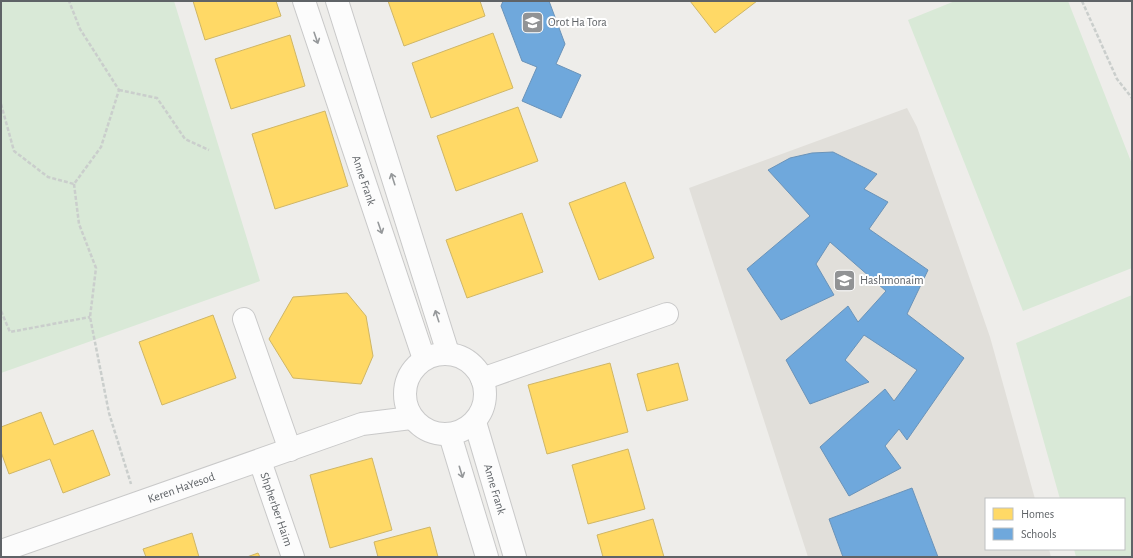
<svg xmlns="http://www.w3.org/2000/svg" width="1133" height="558" font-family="'Alegreya Sans',sans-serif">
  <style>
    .education { fill: #e1dfda }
    .green { fill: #d9e9d7 }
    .homes { fill: #ffd966; stroke: #cfb666 }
    .schools { fill: #6fa8dc; stroke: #6a93b9 }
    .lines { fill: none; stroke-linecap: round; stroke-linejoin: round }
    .minor-casing { stroke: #c9c9c9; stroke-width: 24 }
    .path { stroke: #cacecc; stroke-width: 2.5; stroke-dasharray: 4 2; stroke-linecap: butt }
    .minor { stroke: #fcfcfc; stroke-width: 22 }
    .oneway { stroke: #96999b }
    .labels { text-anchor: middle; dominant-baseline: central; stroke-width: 4; stroke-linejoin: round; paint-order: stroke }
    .poi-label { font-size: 12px; fill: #5f6367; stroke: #fff; text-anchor: start }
    .street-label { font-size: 12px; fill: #5f6367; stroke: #fff }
  </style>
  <rect width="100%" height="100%" fill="#eeedea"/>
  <!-- education -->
  <path class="education" d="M 907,108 L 917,127 L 990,337 L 1035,499 L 986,499 L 986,549 L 1049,549 L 1051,557 L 808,557 L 689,188 Z"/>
  <!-- green -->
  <path class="green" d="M 1,1 L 174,1 L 260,281 L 1,373 Z
    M 955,1 L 1068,1 L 1132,164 L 1132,268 L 1023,311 L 908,20 Z
    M 1132,295 L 1132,557 L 1076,557 L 1074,549 L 1124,549 L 1124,499 L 1060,499 L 1016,343 Z"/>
  <!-- homes -->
  <path class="homes" d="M 193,1 L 276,1 L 281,16 L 205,40 Z
    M 388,1 L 480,1 L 485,16 L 404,46 Z
    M 690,1 L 757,1 L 715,33 Z
    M 493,33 L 513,88 L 431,118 L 412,63 Z
    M 290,35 L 305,86 L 231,109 L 215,59 Z
    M 518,107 L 538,161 L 456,191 L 437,136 Z
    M 325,111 L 348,186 L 275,209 L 252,134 Z
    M 625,182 L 654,258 L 599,280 L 569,203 Z
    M 522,213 L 543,272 L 467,298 L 446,240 Z
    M 347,293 L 366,316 L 373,356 L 361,384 L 293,378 L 269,339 L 293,297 Z
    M 213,315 L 236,378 L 162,405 L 139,342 Z
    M 610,363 L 628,432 L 547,454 L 528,385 Z
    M 678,363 L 688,400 L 647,411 L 637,374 Z
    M 41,412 L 54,445 L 93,430 L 110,475 L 63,493 L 50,459 L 9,474 L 1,452 L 1,427 Z
    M 628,449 L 645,509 L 588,524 L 572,465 Z
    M 372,458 L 392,530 L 330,548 L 310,475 Z
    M 653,519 L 664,557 L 603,557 L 597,535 Z
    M 430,527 L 438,557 L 378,557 L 374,542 Z
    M 192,533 L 199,557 L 146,557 L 143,549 Z
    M 258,553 L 260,557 L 247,557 Z"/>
  <!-- schools -->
  <path class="schools" d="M 503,1 L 549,1 L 565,44 L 556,64 L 581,75 L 561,118 L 522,101 L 537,67 L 522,61 L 501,6 Z
    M 833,152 L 877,174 L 864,189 L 888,202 L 869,229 L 928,270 L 907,314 L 964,358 L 907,440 L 899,429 L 885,446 L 901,468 L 849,496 L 820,447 L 885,389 L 894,401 L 917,370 L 864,335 L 845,360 L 869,382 L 810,404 L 786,360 L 848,306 L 858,322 L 886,291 L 830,242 L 816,264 L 834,295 L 781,320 L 747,269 L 810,216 L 768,170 L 790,158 L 812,153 Z
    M 912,488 L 938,557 L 843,557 L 829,519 Z"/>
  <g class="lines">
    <defs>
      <g id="minor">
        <path id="s1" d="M 304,1 L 424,359"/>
        <path d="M 337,1 L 448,353"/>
        <path d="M 244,319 L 290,450"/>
        <circle cx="445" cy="394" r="40"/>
        <path d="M 482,379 L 667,314"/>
        <path id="s2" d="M 475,422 L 515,557"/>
        <path d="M 450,435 L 487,557"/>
        <path id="s3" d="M 260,461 L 293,557"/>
        <path id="s4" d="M 1,551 L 362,424 L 411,418"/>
      </g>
    </defs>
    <!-- minor casing -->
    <use href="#minor" class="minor-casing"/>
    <!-- path -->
    <path class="path" d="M 1082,1 L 1117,79 L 1132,98
      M 119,90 L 157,98 L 185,139 L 209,150
      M 1,104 L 14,151 L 48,177 L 74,184 L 101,147 L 119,90 L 80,29 L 69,1
      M 74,184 L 79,224 L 96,268 L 90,317 L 109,413 L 131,484
      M 1,311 L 10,332 L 90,317"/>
    <!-- minor -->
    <use href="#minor" class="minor"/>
  </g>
  <!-- one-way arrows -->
  <defs><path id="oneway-shaft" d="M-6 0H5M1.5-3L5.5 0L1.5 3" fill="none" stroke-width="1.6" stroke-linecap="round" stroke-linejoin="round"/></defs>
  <g class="oneway">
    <use href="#oneway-shaft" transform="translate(316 38) rotate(71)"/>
    <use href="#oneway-shaft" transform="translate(393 179) rotate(-108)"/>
    <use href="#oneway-shaft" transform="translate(380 228) rotate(71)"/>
    <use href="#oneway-shaft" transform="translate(437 316) rotate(-108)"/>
    <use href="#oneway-shaft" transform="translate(461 472) rotate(73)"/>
  </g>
  <!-- icons -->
  <defs>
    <symbol id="school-square" viewBox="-11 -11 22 22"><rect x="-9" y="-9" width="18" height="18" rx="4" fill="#919395" stroke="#fff"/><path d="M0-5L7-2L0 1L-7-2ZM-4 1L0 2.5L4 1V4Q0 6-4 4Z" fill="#fff"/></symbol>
  </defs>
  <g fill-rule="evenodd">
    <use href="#school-square" x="520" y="10" width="25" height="25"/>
    <use href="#school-square" x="832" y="268" width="25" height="25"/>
  </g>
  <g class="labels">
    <!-- poi labels -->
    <g class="poi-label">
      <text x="548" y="22">Orot Ha Tora</text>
      <text x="860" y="280">Hashmonaim</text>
    </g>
    <!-- street labels -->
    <g class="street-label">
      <text stroke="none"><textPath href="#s1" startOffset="189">Anne Frank</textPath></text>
      <text stroke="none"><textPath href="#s4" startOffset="191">Keren HaYesod</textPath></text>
      <text stroke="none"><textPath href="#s2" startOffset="70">Anne Frank</textPath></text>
      <text stroke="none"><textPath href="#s3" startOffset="51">Shpherber Haim</textPath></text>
    </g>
  </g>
  <!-- border -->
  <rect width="1133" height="558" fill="none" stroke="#5f6367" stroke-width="4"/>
  <!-- legend -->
  <rect x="985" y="498" width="140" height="52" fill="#ffffff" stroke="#bfc1c2"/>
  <rect x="993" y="508" width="20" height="12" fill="#ffd966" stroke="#bfc1c2"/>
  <text x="1021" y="518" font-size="12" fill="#5f6367">Homes</text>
  <rect x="993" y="528" width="20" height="12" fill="#6fa8dc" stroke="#bfc1c2"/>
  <text x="1021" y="538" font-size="12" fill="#5f6367">Schools</text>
</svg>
